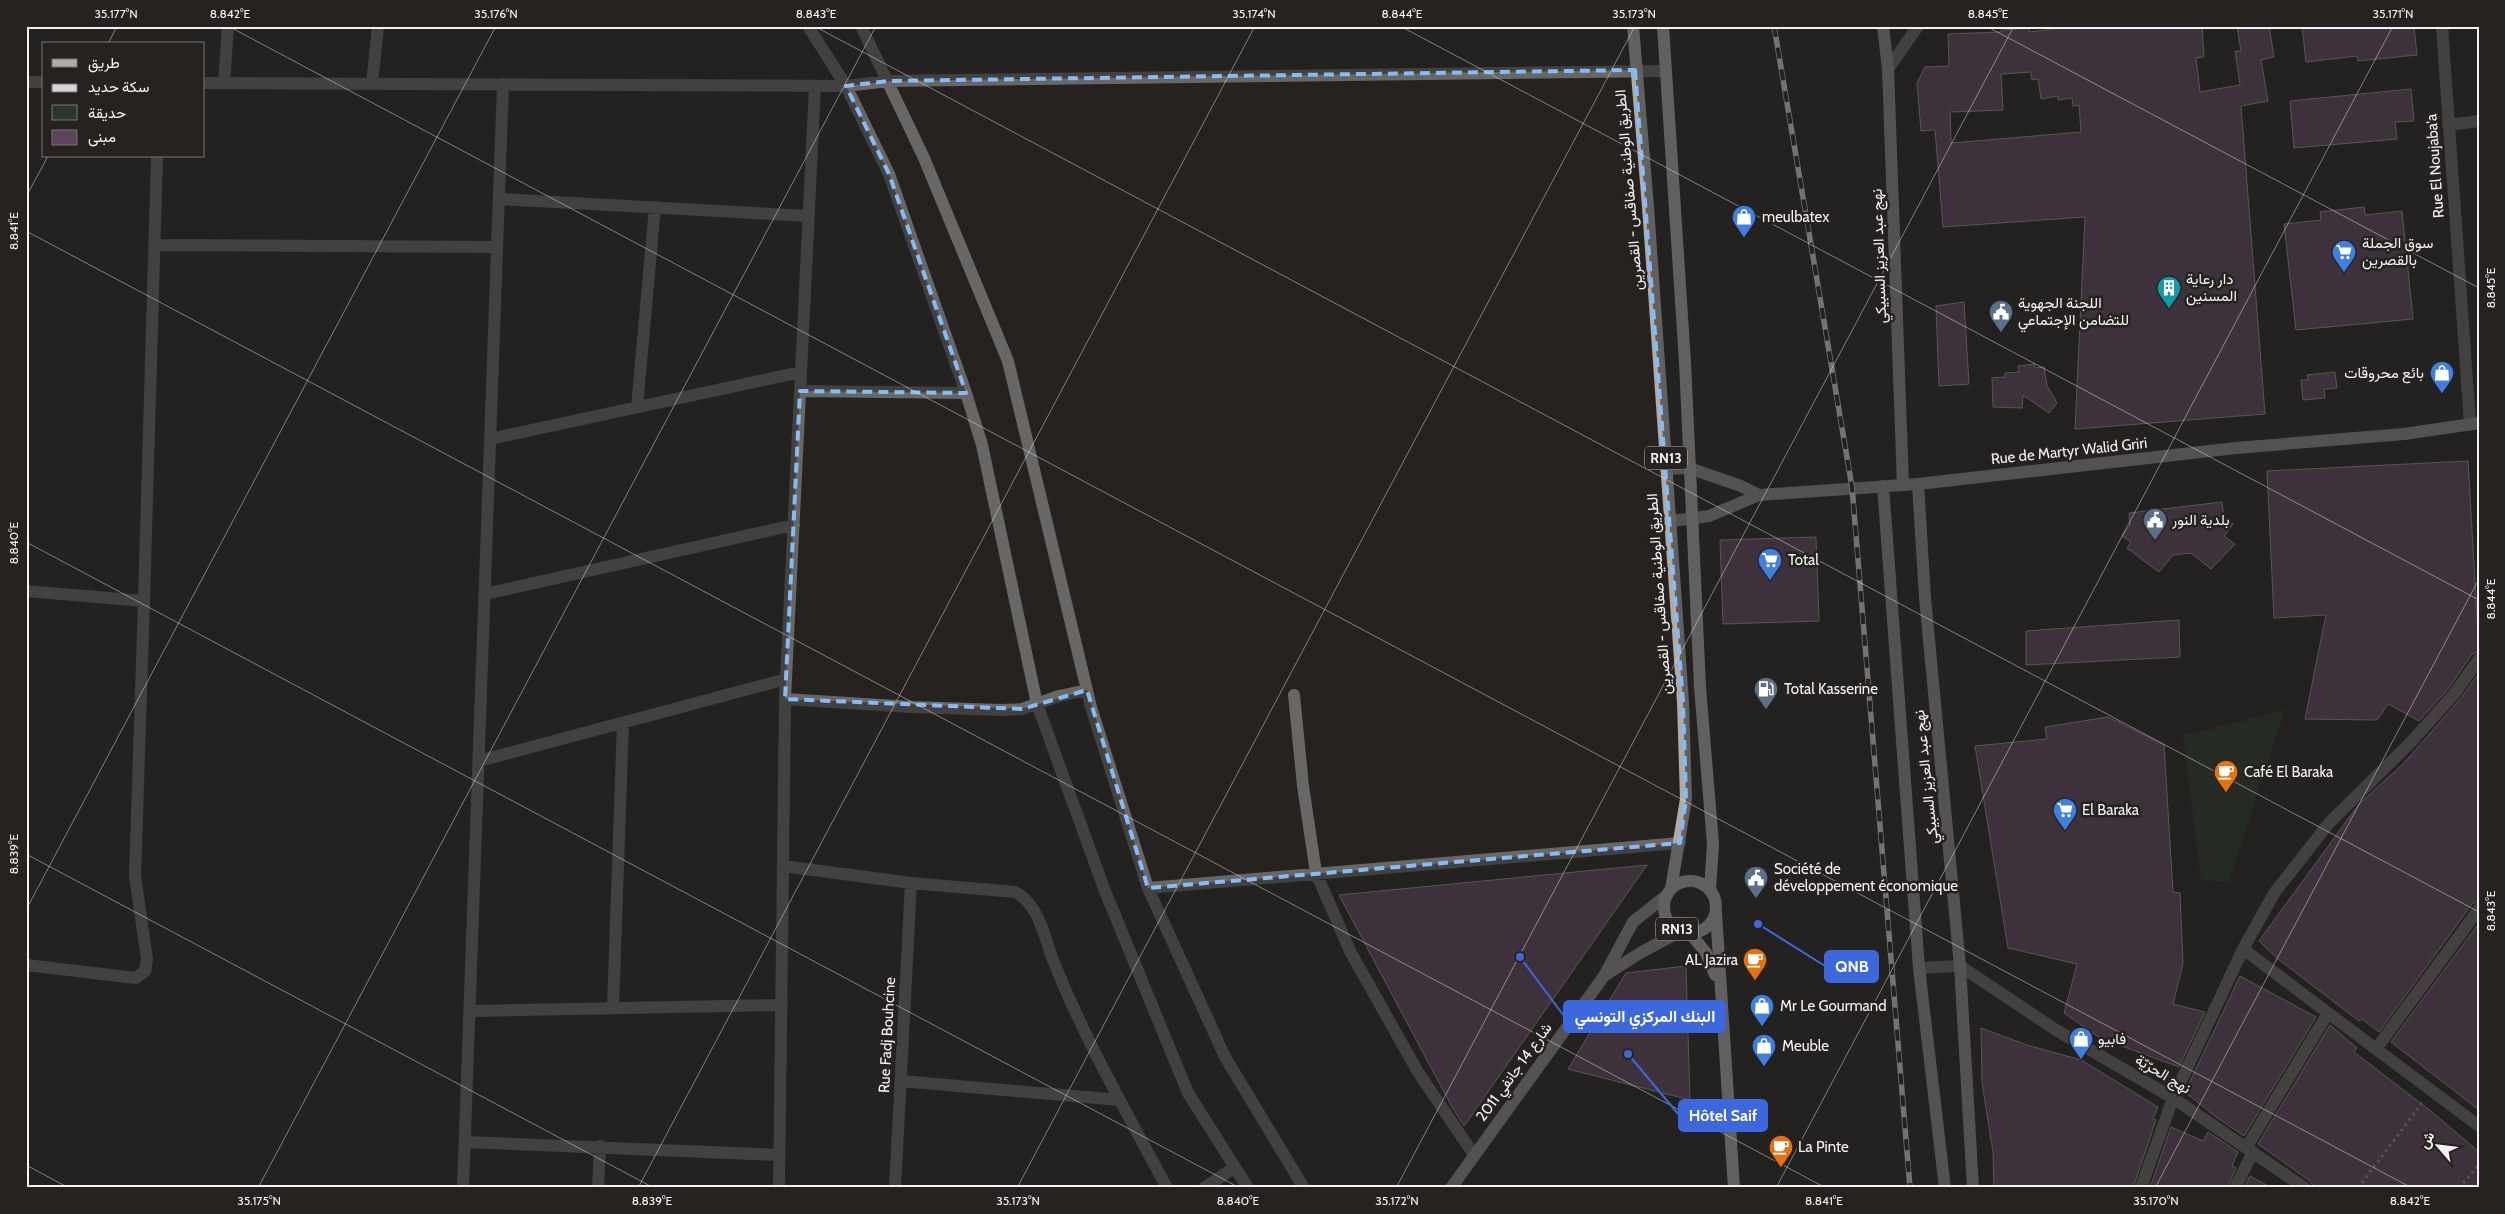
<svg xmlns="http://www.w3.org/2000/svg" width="2505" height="1214" font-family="Cabin,Vazirmatn,sans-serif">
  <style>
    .green { fill: #293828 }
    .building { fill: #5c455b; stroke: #979396; fill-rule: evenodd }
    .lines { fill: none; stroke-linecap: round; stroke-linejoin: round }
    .path { stroke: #908d8c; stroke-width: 3; stroke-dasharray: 2.5 4; stroke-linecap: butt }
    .street { stroke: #686765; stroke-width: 12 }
    .secondary { stroke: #8f8d8b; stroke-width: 12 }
    .primary { stroke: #aeaba8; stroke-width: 12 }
    .rail-casing { stroke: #d8d5d4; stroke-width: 5.5 }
    .rail { stroke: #252220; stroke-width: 4; stroke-dasharray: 11; stroke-linecap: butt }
    .marked { fill: none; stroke: #85bbfb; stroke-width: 4; stroke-dasharray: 10 6; stroke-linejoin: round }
    .ticks { fill: none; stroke: #f5f3f2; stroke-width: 1; stroke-opacity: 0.45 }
    .labels { text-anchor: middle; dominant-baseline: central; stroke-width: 5; stroke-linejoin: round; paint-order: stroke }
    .shield { fill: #252220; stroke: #b7b4b3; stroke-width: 1 }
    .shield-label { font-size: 14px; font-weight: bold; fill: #f5f3f2 }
    .street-label { font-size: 15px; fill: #f5f3f2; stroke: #252220 }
    .poi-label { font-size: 15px; fill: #f5f3f2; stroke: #252220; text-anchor: start }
    .leader { fill: none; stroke: #3d67dc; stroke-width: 2 }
    .callout-dot { fill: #3d67dc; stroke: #252220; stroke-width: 2 }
    .callout { fill: #3d67dc; stroke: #3d67dc; stroke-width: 2 }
    .callout-label { font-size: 16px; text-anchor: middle; font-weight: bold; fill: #fff }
    .neatline { fill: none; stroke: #f5f3f2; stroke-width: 2 }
    .ticks-label { font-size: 12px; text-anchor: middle; fill: #f5f3f2 }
  </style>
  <rect width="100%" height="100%" fill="#252220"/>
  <!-- green -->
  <path class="green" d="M 2285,710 L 2228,882 L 2201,880 L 2183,736 Z"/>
  <!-- building -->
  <path class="building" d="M 2081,26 L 2165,26 L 2166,29 L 2202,26 L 2204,57 L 2196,58 L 2200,92 L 2240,85 L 2235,51 L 2241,51 L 2237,26 L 2269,26 L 2274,57 L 2261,60 L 2268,101 L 2241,106 L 2265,414 L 2075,429 L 2085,217 L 1943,227 L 1935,130 L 1921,131 L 1917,83 L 1925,67 L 1949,66 L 1948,34 L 2001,32 L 2001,30 L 2029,28 L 2029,32 ZM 2031,72 L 2032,80 L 2038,79 L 2041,99 L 2058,96 L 2058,100 L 2072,98 L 2073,106 L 2079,105 L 2081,132 L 1951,143 L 1950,112 L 2003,110 L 2001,74 Z
    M 2302,26 L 2414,26 L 2417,55 L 2358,61 L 2357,56 L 2306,62 Z
    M 2411,89 L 2414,121 L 2395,122 L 2397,139 L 2294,148 L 2290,101 Z
    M 2364,207 L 2365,215 L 2402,211 L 2413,319 L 2296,330 L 2284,224 L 2321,220 L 2320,212 Z
    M 1964,302 L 1969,384 L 1939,386 L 1936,306 Z
    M 2034,364 L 2035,368 L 2044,367 L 2047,386 L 2057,403 L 2049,413 L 2023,395 L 2022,408 L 1993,407 L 1992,378 L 2005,377 L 2005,373 L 2019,372 L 2018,366 Z
    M 2335,372 L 2337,388 L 2324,389 L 2325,398 L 2303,400 L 2301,380 L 2308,380 L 2307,375 Z
    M 2468,461 L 2479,651 L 2472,654 L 2449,688 L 2419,721 L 2388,704 L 2377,720 L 2305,719 L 2326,615 L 2274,618 L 2267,471 Z
    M 2222,502 L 2224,517 L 2233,524 L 2224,536 L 2235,544 L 2211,569 L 2191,553 L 2173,555 L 2159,572 L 2127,548 L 2131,542 L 2122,536 L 2130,525 L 2129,513 Z
    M 1816,537 L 1819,621 L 1723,624 L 1720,540 Z
    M 2179,620 L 2180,657 L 2026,665 L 2026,631 Z
    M 2479,673 L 2479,901 L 2472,904 L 2379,1032 L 2362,1019 L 2359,1021 L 2278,959 L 2259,941 L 2359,804 L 2404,763 L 2461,698 Z
    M 2108,717 L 2164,745 L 2173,892 L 2180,893 L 2183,964 L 2173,1004 L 2205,1012 L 2179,1067 L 2100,1038 L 2064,1013 L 2077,964 L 2008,948 L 1975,746 L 2047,739 L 2045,727 Z
    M 1647,865 L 1464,1126 L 1452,1107 L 1339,895 Z
    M 2479,923 L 2479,1110 L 2391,1042 Z
    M 1686,966 L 1690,1100 L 1568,1069 L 1626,973 Z
    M 2240,976 L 2316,1017 L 2244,1136 L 2216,1117 L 2185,1092 Z
    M 2330,1025 L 2357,1048 L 2354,1052 L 2432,1112 L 2479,1152 L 2479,1188 L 2315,1188 L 2310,1181 L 2258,1144 Z
    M 1981,1028 L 2027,1045 L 2081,1060 L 2158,1107 L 2153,1119 L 2156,1120 L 2133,1188 L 1994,1188 L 1993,1152 L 1982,1083 Z
    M 2171,1127 L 2203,1141 L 2208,1132 L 2238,1152 L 2232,1166 L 2236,1168 L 2227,1188 L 2150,1188 Z
    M 2250,1176 L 2272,1188 L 2244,1188 Z"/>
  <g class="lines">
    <!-- path -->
    <path class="path" d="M 2358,1188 L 2422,1103
      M 2459,1188 L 2479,1165"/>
    <!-- street -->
    <path class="street" d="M 808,26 L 846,86 L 889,174 L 966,393 L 982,445 L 1037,704 L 1105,891 L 1188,1093 L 1248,1188
      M 861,26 L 924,158 L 1008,361 L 1091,707 L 1148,888 L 1225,1057 L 1304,1188
      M 2442,26 L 2470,424
      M 1888,69 L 1918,26
      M 26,82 L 44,82
      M 204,83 L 846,86 L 889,81 L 1665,71
      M 224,83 L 228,26
      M 372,84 L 378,26
      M 2448,125 L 2479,121
      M 499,199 L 809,216
      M 154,245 L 497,247
      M 800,391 L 966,393
      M 637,407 L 655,207
      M 490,439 L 801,372
      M 26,591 L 144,601 L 157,156
      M 485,594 L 794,525
      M 1294,695 L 1303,786 L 1316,873 L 1351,953 L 1418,1072 L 1474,1155
      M 785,699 L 912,707 L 1002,710 L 1022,709 L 1059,696 L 1087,690
      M 479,761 L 786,679
      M 783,866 L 911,883 L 1015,892 C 1039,904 1044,936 1053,960 C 1084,1038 1127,1113 1167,1188
      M 1148,888 L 1680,843
      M 2479,909 L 2376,1049 L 2479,1126
      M 2243,949 L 2376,1049
      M 26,965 L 136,978 L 145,971 L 147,959 L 135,876 L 144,601
      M 1919,968 L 1960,966 L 2056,1030 L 2173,1098 L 2305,1188
      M 613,1007 L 623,723
      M 470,1011 L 782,1005
      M 901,1081 L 1119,1100
      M 465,1142 L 779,1155
      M 2246,1148 L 2328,1013
      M 463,1188 L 503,84
      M 598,1188 L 600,1146
      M 779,1188 L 785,699 L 815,86
      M 895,1188 L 911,883
      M 1204,1188 L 1235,1167
      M 2141,1188 L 2173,1098 L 2243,949 L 2275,892 L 2329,823 L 2411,742 L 2455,693 L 2479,659
      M 2235,1188 L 2253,1152"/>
    <!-- secondary -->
    <path class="secondary" d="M 1883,26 L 1888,69 L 1903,485
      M 1666,469 L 1689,468 L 1741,486 L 1759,495 L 1918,484 L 2236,448 L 2404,434 L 2479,423
      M 1918,484 L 1925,598 L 1960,966 L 1973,1188
      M 1883,486 L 1919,968 L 1945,1188
      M 1671,521 L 1709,516 L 1759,495
      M 1604,976 L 1640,953 L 1681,931
      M 1451,1188 L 1604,976 L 1633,922 L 1667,895"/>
    <!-- primary -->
    <path class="primary" d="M 1633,26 L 1648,207 L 1683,702 L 1686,799 L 1671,889
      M 1663,26 L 1685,362 L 1700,687 L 1713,844 L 1710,889
      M1664 907a26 26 0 1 1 52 0a26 26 0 1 1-52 0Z
      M 1716,913 L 1734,1188
      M 1690,933 L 1706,953 L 1715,975"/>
    <defs>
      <path id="rail" d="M 1774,26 L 1852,487 L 1910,1188"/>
    </defs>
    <!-- rail casing -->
    <use href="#rail" class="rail-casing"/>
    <!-- rail -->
    <use href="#rail" class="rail"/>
  </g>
  <!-- marked area -->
  <path d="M0 0H2505V1214H0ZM 1635,70 L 1683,702 L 1686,799 L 1680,843 L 1148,888 L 1087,690 L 1022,709 L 785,699 L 800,391 L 966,393 L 889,174 L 846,86 L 889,81 Z" fill="#252220" fill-opacity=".55" fill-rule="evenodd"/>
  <path class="marked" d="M 1635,70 L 1683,702 L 1686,799 L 1680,843 L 1148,888 L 1087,690 L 1022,709 L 785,699 L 800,391 L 966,393 L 889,174 L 846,86 L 889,81 Z"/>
  <!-- ticks -->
  <path class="ticks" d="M 228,26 L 2412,1188M 814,26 L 2479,912M 1400,26 L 2479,600M 1986,26 L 2479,288M 108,44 L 117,26M 26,197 L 48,156M 26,231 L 1826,1188M 26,542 L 1240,1188M 26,854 L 654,1188M 26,910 L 496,26M 26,1165 L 69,1188M 258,1188 L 876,26M 638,1188 L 1255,26M 1017,1188 L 1635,26M 1396,1188 L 2014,26M 1776,1188 L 2393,26M 2155,1188 L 2479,579"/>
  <!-- icons -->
  <defs>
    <symbol id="shop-pin" viewBox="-11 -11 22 30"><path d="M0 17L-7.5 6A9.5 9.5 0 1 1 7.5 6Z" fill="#3f7fe0" stroke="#252220"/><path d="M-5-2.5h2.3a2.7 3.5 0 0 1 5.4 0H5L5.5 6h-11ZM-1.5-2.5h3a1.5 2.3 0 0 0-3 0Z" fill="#fff"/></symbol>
    <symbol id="supermarket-pin" viewBox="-11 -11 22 30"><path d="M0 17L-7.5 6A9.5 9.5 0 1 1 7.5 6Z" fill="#3f7fe0" stroke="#252220"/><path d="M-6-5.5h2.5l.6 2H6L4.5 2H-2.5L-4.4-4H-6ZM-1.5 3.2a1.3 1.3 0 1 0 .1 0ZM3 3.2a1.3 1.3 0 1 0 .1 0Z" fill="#fff"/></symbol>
    <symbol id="building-pin" viewBox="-11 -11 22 30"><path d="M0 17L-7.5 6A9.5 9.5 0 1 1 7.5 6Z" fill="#0f9aa8" stroke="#252220"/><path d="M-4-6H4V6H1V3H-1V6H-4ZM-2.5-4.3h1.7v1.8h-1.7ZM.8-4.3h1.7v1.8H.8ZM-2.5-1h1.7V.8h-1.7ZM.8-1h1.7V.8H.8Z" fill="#fff"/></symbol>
    <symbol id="civic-pin" viewBox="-11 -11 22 30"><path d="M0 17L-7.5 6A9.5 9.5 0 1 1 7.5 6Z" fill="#5c6f8a" stroke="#252220"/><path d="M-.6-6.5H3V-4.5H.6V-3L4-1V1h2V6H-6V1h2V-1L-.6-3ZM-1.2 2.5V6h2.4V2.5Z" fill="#fff"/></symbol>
    <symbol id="fuel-pin" viewBox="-11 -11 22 30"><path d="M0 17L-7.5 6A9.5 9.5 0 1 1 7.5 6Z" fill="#5c6f8a" stroke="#252220"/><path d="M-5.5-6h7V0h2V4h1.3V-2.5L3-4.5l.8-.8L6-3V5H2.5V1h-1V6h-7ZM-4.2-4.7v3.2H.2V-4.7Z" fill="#fff"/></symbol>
    <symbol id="cafe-pin" viewBox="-11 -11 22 30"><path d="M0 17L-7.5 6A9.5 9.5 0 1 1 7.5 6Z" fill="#e8710a" stroke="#252220"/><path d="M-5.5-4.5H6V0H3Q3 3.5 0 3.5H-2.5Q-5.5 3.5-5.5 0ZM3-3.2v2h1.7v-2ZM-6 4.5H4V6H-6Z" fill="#fff"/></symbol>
  </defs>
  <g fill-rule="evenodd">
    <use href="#shop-pin" x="1730" y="203" width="28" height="38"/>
    <use href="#supermarket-pin" x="2330" y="238" width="28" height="38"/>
    <use href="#building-pin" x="2155" y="274" width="28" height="38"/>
    <use href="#civic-pin" x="1987" y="298" width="28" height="38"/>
    <use href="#shop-pin" x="2428" y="359" width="28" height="38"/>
    <use href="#civic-pin" x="2141" y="506" width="28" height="38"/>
    <use href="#supermarket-pin" x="1756" y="546" width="28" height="38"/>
    <use href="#fuel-pin" x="1752" y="675" width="28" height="38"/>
    <use href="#cafe-pin" x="2212" y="758" width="28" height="38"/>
    <use href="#supermarket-pin" x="2051" y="796" width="28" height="38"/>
    <use href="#civic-pin" x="1742" y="864" width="28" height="38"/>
    <use href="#cafe-pin" x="1741" y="946" width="28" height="38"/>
    <use href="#shop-pin" x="1748" y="992" width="28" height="38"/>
    <use href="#shop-pin" x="2067" y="1025" width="28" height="38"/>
    <use href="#shop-pin" x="1750" y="1032" width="28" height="38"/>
    <use href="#cafe-pin" x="1767" y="1133" width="28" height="38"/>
  </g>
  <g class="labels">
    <!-- shield labels -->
    <g class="shield">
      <rect x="1645" y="446.5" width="42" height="23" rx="4"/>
      <rect x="1656" y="917.5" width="42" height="23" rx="4"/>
    </g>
    <g class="shield-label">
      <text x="1666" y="458">RN13</text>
      <text x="1677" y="929">RN13</text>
    </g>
    <!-- street labels -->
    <g class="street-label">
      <text transform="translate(2435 166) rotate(-94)">Rue El Noujaba'a</text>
      <text transform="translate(1629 190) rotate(-95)">الطريق الوطنية صفاقس - القصرين</text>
      <text transform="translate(1879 256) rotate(-92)">نهج عبد العزيز السبيكي</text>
      <text transform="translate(2069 451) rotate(-6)">Rue de Martyr Walid Griri</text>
      <text transform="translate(1659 594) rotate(-94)">الطريق الوطنية صفاقس - القصرين</text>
      <text transform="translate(1926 777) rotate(-96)">نهج عبد العزيز السبيكي</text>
      <text transform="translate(887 1035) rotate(-87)">Rue Fadj Bouhcine</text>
      <text transform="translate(1514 1072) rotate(-54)">شارع 14 جانفي 2011</text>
      <text transform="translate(2163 1074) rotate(31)">نهج الحرّيّة</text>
    </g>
    <!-- poi labels -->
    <g class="poi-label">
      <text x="1762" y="217">meulbatex</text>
      <text x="2362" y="243">سوق الجملة<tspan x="2362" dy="17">بالقصرين</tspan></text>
      <text x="2186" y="279">دار رعاية<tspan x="2186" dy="17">المسنين</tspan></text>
      <text x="2018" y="303">اللجنة الجهوية<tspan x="2018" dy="17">للتضامن الإجتماعي</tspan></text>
      <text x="2424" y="373" text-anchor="end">بائع محروقات</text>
      <text x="2172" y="520">بلدية النور</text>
      <text x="1788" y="560">Total</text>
      <text x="1784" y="689">Total Kasserine</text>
      <text x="2244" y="772">Café El Baraka</text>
      <text x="2082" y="810">El Baraka</text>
      <text x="1774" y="869">Société de<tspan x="1774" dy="17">développement économique</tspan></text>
      <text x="1738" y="960" text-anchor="end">AL Jazira</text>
      <text x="1780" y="1006">Mr Le Gourmand</text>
      <text x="2098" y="1039">فابيو</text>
      <text x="1782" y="1046">Meuble</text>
      <text x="1798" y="1147">La Pinte</text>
    </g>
  </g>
  <!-- callouts -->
  <path class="leader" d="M1758 924L1825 966M1520 957L1564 1016M1628 1054L1679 1115"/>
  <g class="callout-dot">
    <circle cx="1758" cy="924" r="5"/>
    <circle cx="1520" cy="957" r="5"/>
    <circle cx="1628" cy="1054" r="5"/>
  </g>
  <g class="callout">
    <rect x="1825" y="951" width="53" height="31" rx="5"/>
    <rect x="1564" y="1001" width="161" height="31" rx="5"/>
    <rect x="1679" y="1100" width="88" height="31" rx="5"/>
  </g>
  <g class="callout-label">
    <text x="1852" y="972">QNB</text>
    <text x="1645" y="1022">البنك المركزي التونسي</text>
    <text x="1723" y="1121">Hôtel Saif</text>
  </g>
  <!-- border -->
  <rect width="2505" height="1214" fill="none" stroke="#252220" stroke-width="55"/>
  <!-- legend -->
  <rect x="42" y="42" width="162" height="115" fill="#252220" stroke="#787674"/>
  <rect x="52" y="59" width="25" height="8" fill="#aeaba8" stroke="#787674"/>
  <text x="88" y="68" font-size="15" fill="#f5f3f2">طريق</text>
  <rect x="52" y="84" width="25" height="8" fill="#d8d5d4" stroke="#787674"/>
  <text x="88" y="92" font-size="15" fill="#f5f3f2">سكة حديد</text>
  <rect x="52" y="105" width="25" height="15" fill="#293828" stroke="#787674"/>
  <text x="88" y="118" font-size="15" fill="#f5f3f2">حديقة</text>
  <rect x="52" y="130" width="25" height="15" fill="#5c455b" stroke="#787674"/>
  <text x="88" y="142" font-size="15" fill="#f5f3f2">مبنى</text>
  <!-- north arrow -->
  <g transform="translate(2438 1146) rotate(298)" stroke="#252220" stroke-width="4" paint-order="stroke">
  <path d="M0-4L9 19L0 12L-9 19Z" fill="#f5f3f2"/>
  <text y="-8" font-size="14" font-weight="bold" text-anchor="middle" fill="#f5f3f2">ش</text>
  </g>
  <rect x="28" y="28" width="2450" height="1158" class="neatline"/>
  <g class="ticks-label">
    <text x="116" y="18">35.177°N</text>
    <text x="230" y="18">8.842°E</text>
    <text x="496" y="18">35.176°N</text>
    <text x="816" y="18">8.843°E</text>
    <text x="1254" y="18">35.174°N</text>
    <text x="1402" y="18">8.844°E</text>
    <text x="1634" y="18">35.173°N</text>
    <text x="1988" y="18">8.845°E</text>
    <text x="2393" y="18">35.171°N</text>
    <text transform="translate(14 231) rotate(-90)" y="4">8.841°E</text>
    <text transform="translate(2491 288) rotate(-90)" y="4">8.845°E</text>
    <text transform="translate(14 543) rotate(-90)" y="4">8.840°E</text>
    <text transform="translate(2491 599) rotate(-90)" y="4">8.844°E</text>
    <text transform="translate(14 854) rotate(-90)" y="4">8.839°E</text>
    <text transform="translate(2491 911) rotate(-90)" y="4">8.843°E</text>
    <text x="259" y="1205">35.175°N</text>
    <text x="652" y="1205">8.839°E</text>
    <text x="1018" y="1205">35.173°N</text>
    <text x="1238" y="1205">8.840°E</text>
    <text x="1397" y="1205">35.172°N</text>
    <text x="1824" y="1205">8.841°E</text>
    <text x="2156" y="1205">35.170°N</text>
    <text x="2410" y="1205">8.842°E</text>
  </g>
</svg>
